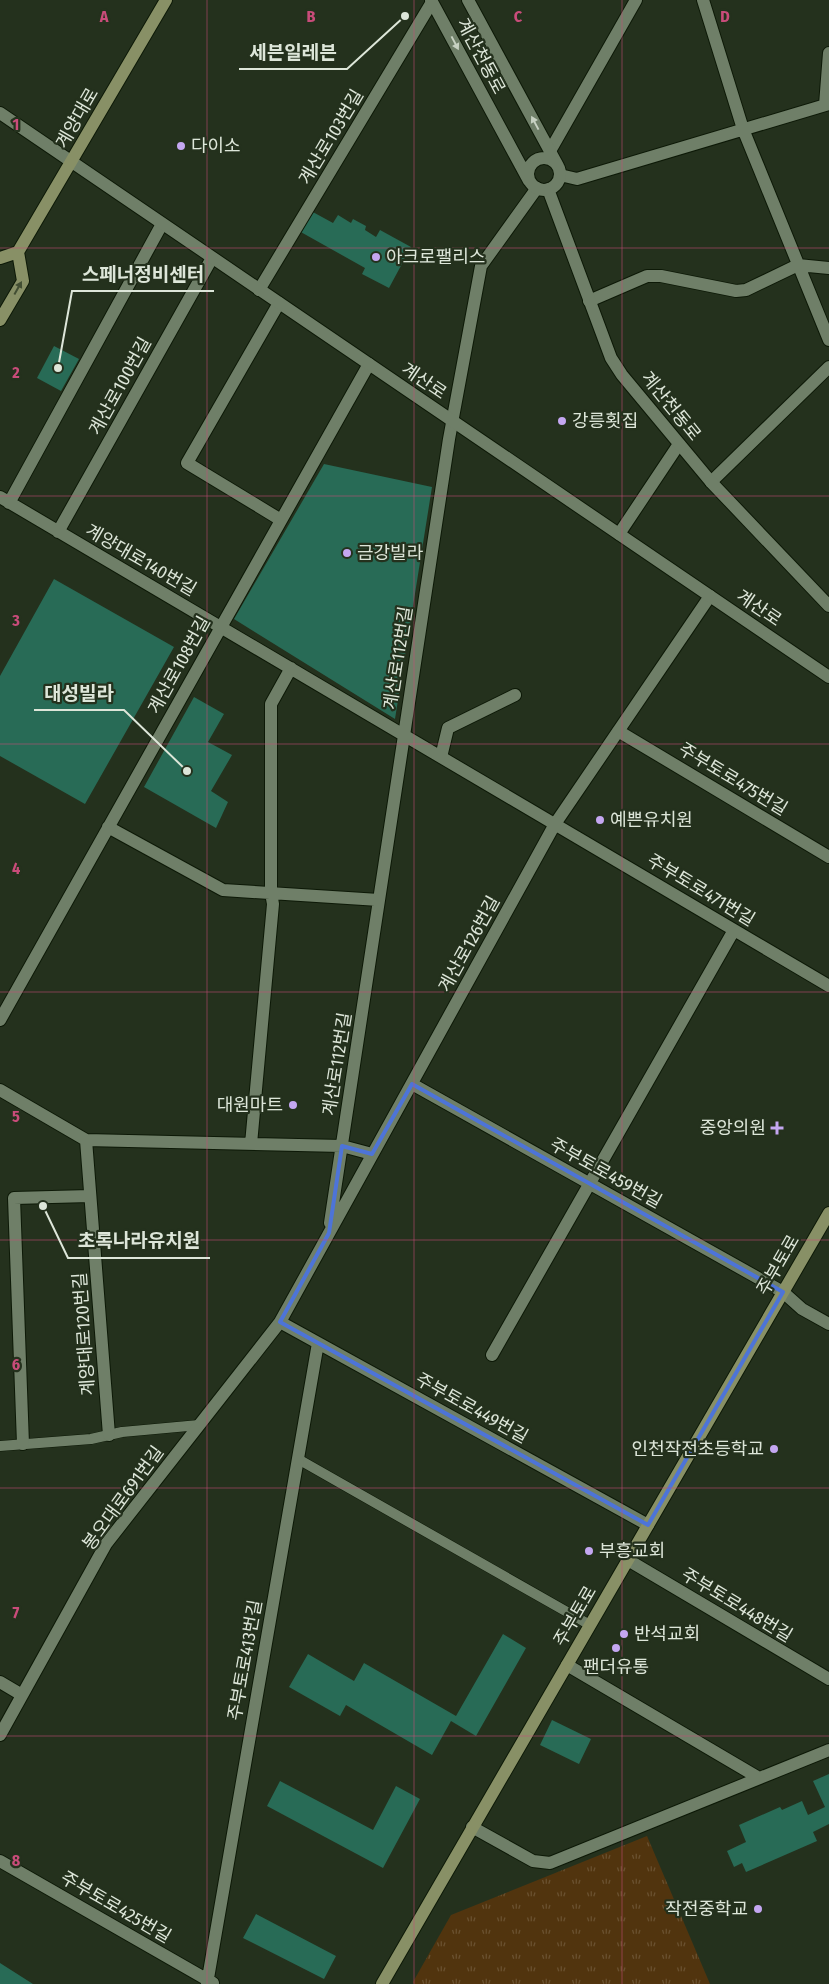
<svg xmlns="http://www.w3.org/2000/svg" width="829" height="1984" font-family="'Fira Sans Condensed','Noto Sans KR',sans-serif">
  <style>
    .grass { fill: url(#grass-tufts) }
    .building { fill: #286b56 }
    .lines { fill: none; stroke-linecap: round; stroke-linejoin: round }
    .service-casing { stroke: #0d1907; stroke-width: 11 }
    .pedestrian-casing { stroke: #0d1907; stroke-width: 14 }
    .minor-casing { stroke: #0d1907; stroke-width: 14 }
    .tertiary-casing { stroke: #0d1907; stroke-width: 14 }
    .secondary-casing { stroke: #0d1907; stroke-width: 14 }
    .service { stroke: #6f7f68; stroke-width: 10 }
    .pedestrian { stroke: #6f7f68; stroke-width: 12 }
    .minor { stroke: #6f7f68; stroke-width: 12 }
    .tertiary { stroke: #6f7f68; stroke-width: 12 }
    .secondary { stroke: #889066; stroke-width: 12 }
    .oneway { fill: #c7d1c2 }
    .oneway2 { fill: #424e33 }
    .marked { fill: none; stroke: #4d74d8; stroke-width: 4; stroke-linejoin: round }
    .grid { fill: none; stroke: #c94c7a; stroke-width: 1; stroke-opacity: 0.55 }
    .poi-dot { fill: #c4a7f1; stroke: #24311d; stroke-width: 2 }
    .labels { text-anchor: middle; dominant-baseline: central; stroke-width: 4.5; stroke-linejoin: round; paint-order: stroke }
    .street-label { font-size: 18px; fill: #dde6d9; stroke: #24311d }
    .poi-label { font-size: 18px; fill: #dde6d9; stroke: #24311d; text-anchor: start }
    .grid-label { font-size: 16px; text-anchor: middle; font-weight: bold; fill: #c94c7a; stroke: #24311d; stroke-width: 4.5; stroke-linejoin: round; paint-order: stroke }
    .leader { fill: none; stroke: #dde6d9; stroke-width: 2 }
    .callout-dot { fill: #dde6d9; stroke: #24311d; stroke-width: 2 }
    .callout-label { font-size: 19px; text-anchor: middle; font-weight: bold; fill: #dde6d9; stroke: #24311d; stroke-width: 4.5; stroke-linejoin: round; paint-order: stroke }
  </style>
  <defs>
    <pattern id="grass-tufts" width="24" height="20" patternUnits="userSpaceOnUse" patternTransform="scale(1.25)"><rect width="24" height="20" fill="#51340e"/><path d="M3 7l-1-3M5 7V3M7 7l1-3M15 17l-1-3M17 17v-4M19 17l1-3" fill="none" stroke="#6a5130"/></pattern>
  </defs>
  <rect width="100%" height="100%" fill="#24311d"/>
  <!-- grass -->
  <path class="grass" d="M 647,1836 L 710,1984 L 414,1984 L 413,1982 L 451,1915 Z"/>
  <!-- building -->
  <path class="building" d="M 311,211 L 333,223 L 338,215 L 351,223 L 353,219 L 366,226 L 365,230 L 376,237 L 380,230 L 411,247 L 389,288 L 362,274 L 365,268 L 299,231 Z
    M 54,346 L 79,359 L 61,391 L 37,378 Z
    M 324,464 L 432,487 L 395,719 L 234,619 Z
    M 54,579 L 174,647 L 85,804 L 0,756 L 0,676 Z
    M 194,697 L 224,714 L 208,742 L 232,755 L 211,791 L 228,802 L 216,828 L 144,787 Z
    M 503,1634 L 526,1648 L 476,1736 L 451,1721 L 432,1755 L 346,1705 L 340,1716 L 289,1687 L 308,1654 L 354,1681 L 364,1663 L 456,1716 Z
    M 552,1720 L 591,1739 L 579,1764 L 540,1745 Z
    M 829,1774 L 829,1824 L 813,1832 L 817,1841 L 746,1872 L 742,1863 L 734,1867 L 727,1851 L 746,1842 L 739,1825 L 780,1807 L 782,1810 L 802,1801 L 808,1815 L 825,1807 L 813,1781 Z
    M 280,1781 L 373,1830 L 396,1786 L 420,1799 L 383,1868 L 267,1806 Z
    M 256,1914 L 336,1956 L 324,1979 L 243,1938 Z
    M 0,1963 L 33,1984 L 0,1984 Z"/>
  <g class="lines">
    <defs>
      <path id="service" d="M 0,1446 L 91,1439 L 122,1432 L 199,1425
        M 298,1459 L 590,1625"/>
      <path id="pedestrian" d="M 550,151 L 636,0"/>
      <path id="minor" d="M 703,0 L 743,129 L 829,340
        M 825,105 L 829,53
        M 560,175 L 577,179 L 829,104
        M 259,290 L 432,2
        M 589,301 L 647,276 L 661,276 L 736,291 L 746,290 L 798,265 L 829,268
        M 279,303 L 187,463 L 281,520
        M 711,482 L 829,367
        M 0,497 L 829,986
        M 9,503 L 162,224
        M 58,532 L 212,258
        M 619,534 L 679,444
        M 618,731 L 829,857
        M 441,757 L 448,728 L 515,695
        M 108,827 L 223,890 L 379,900
        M 0,1020 L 369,364
        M 412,1084 L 783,1292 L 802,1309 L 829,1324
        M 0,1090 L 86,1140 L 342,1146 L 372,1154
        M 86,1140 L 109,1435
        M 251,1144 L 273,904 L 271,893 L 271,704 L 291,668
        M 330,1223 L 449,439 L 481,266 L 537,188
        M 280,1322 L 648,1525
        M 492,1355 L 734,930
        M 23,1444 L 14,1198 L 90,1196
        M 628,1560 L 829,1679
        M 567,1665 L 759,1778
        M 0,1682 L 22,1695
        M 0,1735 L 106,1544 L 280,1322 L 555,824 L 710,596
        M 472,1827 L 533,1861 L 550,1863 L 829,1750
        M 0,1861 L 213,1983
        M 207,1984 L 318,1343"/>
      <path id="tertiary" d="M 431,0 L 529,181
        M 468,0 L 558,166
        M 0,113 L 829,677
        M528 174a16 16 0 1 1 32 0a16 16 0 1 1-32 0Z
        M 548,189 L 611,358 L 622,375 L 711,482 L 829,606"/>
      <path id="secondary" d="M 0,258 L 18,252
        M 0,320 L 23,281 L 18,252 L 166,0
        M 382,1984 L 829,1213"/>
    </defs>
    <!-- service casing -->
    <use href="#service" class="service-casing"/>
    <!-- pedestrian casing -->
    <use href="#pedestrian" class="pedestrian-casing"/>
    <!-- minor casing -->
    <use href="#minor" class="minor-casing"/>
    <!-- tertiary casing -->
    <use href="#tertiary" class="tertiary-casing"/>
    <!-- secondary casing -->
    <use href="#secondary" class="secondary-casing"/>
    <!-- service -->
    <use href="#service" class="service"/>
    <!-- pedestrian -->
    <use href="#pedestrian" class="pedestrian"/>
    <!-- minor -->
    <use href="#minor" class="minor"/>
    <!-- tertiary -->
    <use href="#tertiary" class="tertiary"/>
    <!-- secondary -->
    <use href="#secondary" class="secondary"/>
  </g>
  <!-- one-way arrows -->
  <defs><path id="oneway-solid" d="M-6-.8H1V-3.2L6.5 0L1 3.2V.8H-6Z" transform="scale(1.25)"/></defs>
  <g class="oneway">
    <use href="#oneway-solid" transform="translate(455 43) rotate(62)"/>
    <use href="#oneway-solid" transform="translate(535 123) rotate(-118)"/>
  </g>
  <use class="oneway2" href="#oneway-solid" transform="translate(18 288) rotate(-61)"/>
  <!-- marked area -->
  <path class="marked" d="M 412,1084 L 783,1292 L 648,1525 L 280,1322 L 329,1233 L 342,1146 L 372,1154 Z"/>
  <!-- grid -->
  <path class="grid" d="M 207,0 L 207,1984M 414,0 L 414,1984M 622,0 L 622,1984M 0,248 L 829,248M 0,496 L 829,496M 0,744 L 829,744M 0,992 L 829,992M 0,1240 L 829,1240M 0,1488 L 829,1488M 0,1736 L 829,1736"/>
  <!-- markers -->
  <g class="poi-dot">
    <circle cx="181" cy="146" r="5"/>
    <circle cx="376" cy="257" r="5"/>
    <circle cx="562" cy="421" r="5"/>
    <circle cx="347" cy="553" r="5"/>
    <circle cx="600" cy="820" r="5"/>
    <circle cx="293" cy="1105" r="5"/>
    <path d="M774.5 1120.5h5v5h5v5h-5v5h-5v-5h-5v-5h5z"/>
    <circle cx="774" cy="1449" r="5"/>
    <circle cx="589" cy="1551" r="5"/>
    <circle cx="624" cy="1634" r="5"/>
    <circle cx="616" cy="1648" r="5"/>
    <circle cx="758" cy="1909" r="5"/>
  </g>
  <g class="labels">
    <!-- street labels -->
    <g class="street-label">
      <text transform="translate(481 56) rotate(62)">계산천동로</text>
      <text transform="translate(77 118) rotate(-60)">계양대로</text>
      <text transform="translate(331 137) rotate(-59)">계산로103번길</text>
      <text transform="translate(424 381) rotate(34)">계산로</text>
      <text transform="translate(120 386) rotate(-61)">계산로100번길</text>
      <text transform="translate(671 406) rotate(51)">계산천동로</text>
      <text transform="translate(141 560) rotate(30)">계양대로140번길</text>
      <text transform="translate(759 608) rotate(34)">계산로</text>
      <text transform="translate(398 658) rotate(-81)">계산로112번길</text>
      <text transform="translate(179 665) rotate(-61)">계산로108번길</text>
      <text transform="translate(733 779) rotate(31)">주부토로475번길</text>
      <text transform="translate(701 890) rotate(31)">주부토로471번길</text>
      <text transform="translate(469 944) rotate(-61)">계산로126번길</text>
      <text transform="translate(337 1064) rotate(-81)">계산로112번길</text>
      <text transform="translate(606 1173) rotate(29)">주부토로459번길</text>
      <text transform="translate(778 1265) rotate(-60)">주부토로</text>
      <text transform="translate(84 1334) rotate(-94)">계양대로120번길</text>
      <text transform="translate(472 1408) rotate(29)">주부토로449번길</text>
      <text transform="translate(123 1498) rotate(-54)">봉오대로691번길</text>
      <text transform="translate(737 1605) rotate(31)">주부토로448번길</text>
      <text transform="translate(575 1616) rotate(-60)">주부토로</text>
      <text transform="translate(245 1660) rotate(-80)">주부토로413번길</text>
      <text transform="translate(116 1907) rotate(30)">주부토로425번길</text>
    </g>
    <!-- poi labels -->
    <g class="poi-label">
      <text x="191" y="146">다이소</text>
      <text x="386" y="257">아크로팰리스</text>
      <text x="572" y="421">강릉횟집</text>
      <text x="357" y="553">금강빌라</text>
      <text x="610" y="820">예쁜유치원</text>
      <text x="283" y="1105" text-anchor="end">대원마트</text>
      <text x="766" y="1128" text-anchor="end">중앙의원</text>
      <text x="764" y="1449" text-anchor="end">인천작전초등학교</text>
      <text x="599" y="1551">부흥교회</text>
      <text x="634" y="1634">반석교회</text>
      <text x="616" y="1667" text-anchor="middle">팬더유통</text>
      <text x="748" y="1909" text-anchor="end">작전중학교</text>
    </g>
  </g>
  <g class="grid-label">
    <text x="104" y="22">A</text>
    <text x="311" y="22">B</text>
    <text x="518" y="22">C</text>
    <text x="725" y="22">D</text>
    <text x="16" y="130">1</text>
    <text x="16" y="378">2</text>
    <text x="16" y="626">3</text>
    <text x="16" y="874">4</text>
    <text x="16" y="1122">5</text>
    <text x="16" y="1370">6</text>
    <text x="16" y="1618">7</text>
    <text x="16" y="1866">8</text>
  </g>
  <!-- callouts -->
  <path class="leader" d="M405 16L347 69H239M58 368L72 291H214M187 771L124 710H34M43 1206L68 1258H210"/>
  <g class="callout-dot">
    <circle cx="405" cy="16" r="5"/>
    <circle cx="58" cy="368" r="5"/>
    <circle cx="187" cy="771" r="5"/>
    <circle cx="43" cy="1206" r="5"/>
  </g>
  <g class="callout-label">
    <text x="293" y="59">세븐일레븐</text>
    <text x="143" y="281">스페너정비센터</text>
    <text x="79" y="700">대성빌라</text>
    <text x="139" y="1247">초록나라유치원</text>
  </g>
</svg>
